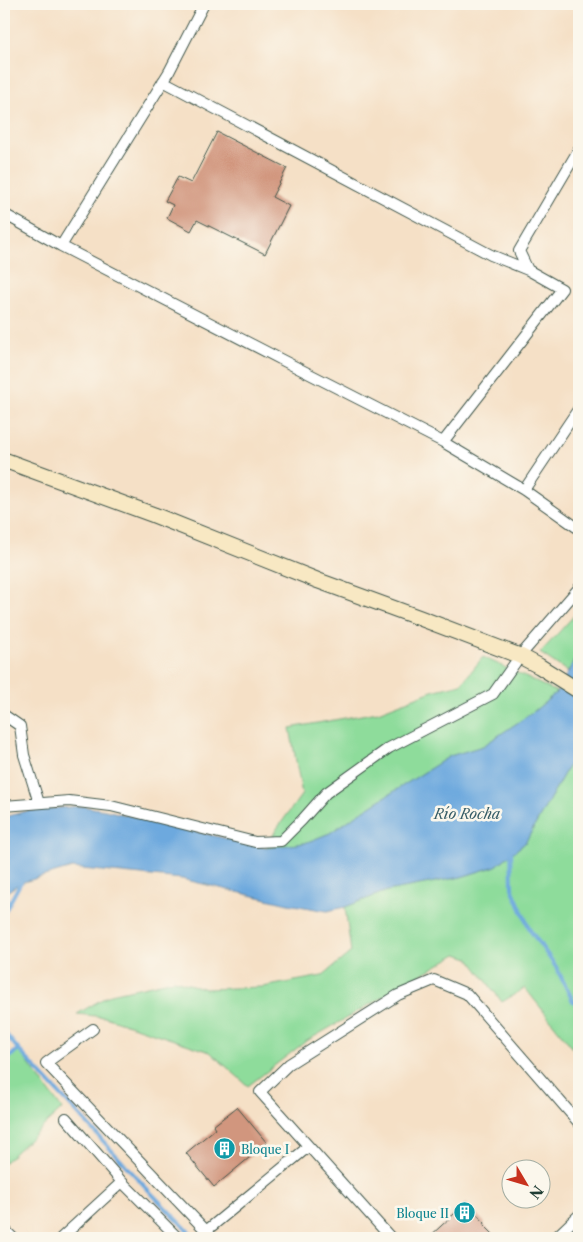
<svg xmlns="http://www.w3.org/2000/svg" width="583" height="1242" font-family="'Libre Caslon Text',serif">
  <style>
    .green { fill: #8edc9b; stroke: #568c68 }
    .water { fill: #6da9de; stroke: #467389 }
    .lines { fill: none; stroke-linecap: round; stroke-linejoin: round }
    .stream { stroke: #6da9de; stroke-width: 4 }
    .building { fill: #d1967e }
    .street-casing { stroke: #3f554a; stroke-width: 12 }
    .secondary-casing { stroke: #3f554a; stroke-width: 17 }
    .street { stroke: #fff; stroke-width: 10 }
    .secondary { stroke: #f8e8c3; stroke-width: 15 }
    .labels { text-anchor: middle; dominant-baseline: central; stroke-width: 5; stroke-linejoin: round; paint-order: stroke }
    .culture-label { font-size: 12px; fill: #0d838f; stroke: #fbf7ec; text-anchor: start }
    .water-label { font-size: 14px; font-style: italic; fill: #365d67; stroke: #fbf7ec }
  </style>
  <rect width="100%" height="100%" fill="#fbf7ec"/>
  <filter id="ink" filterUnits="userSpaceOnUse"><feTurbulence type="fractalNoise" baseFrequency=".02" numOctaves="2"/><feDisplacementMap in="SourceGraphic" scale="10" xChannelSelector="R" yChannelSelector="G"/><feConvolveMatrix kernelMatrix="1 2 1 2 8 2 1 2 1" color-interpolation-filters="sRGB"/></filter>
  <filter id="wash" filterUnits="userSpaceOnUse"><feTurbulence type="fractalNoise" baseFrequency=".0096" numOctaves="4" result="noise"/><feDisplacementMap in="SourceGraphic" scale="20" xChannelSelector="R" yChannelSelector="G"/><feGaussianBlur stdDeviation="1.12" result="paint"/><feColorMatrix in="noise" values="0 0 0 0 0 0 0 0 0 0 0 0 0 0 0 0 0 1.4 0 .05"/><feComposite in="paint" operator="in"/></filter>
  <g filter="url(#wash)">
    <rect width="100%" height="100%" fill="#f5e0c6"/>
    <!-- green -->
    <path class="green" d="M 579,610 L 579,654 L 576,657 L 568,672 L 540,653 Z
      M 483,657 L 557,692 L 532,713 L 483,746 L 450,756 L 366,809 L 330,833 L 305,843 L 266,848 L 276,830 L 302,794 L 290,728 L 378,712 L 432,691 L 461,684 Z
      M 579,747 L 579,1056 L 525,988 L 502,1002 L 469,958 L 457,954 L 305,1042 L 248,1086 L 210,1052 L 105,1017 L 77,1014 L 111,994 L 174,980 L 206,989 L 263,987 L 322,976 L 351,952 L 345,907 L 387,891 L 461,877 L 496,866 L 525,843 Z
      M 18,1049 L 62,1109 L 4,1163 L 4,1063 Z"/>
    <!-- water -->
    <path class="water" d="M 579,654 L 579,747 L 525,843 L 496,866 L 461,877 L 387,891 L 345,907 L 327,911 L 288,904 L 182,879 L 72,868 L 20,883 L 4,894 L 4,817 L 27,811 L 81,806 L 105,810 L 266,848 L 305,843 L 330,833 L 366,809 L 450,756 L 483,746 L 532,713 L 557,692 L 576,657 Z"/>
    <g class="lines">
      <!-- stream -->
      <path class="stream" d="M 511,849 L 512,888 L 530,930 L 556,967 L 573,1001 L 579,1005
        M 4,913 L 22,880
        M 4,1032 L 18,1049 L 152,1194 L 195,1238
        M 4,1063 L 18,1049"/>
    </g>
    <g id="blocks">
      <!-- building -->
      <path class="building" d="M 217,132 L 287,168 L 272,197 L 289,206 L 265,254 L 197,220 L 191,231 L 167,218 L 173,205 L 165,201 L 178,177 L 191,183 Z
        M 237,1107 L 267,1143 L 214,1187 L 186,1153 L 215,1129 L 213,1126 Z
        M 466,1203 L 485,1223 L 484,1225 L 497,1238 L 428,1238 Z"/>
    </g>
  </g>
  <g filter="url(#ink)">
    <use href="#blocks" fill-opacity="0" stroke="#3f554a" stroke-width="1"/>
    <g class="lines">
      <defs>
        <path id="street" d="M 163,81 L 491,255 L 528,270 L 562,289 L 443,442
          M 4,214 L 61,246 L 286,362 L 443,442 L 524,490 L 579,529
          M 61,246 L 169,72 L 204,4
          M 528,270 L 519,251 L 579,149
          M 524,490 L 579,408
          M 4,715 L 20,726 L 24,755 L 39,803
          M 4,806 L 69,801 L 111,806 L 255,842 L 281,841 L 302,820 L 326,793 L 389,748 L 493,694 L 520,656 L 579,588
          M 93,1029 L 46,1063 L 213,1238
          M 66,1118 L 122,1182 L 178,1238
          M 4,1229 L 13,1238
          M 206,1231 L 308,1147
          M 61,1238 L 122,1182
          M 391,1238 L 260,1092 L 289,1064 L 398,995 L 434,980 L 467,994 L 579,1123
          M 555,1238 L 579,1215"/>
        <path id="secondary" d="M 4,460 L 154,515 L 319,581 L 420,618 L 520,656 L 539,666 L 579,691"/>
      </defs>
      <!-- street casing -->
      <use href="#street" class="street-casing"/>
      <!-- secondary casing -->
      <use href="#secondary" class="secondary-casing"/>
      <!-- street -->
      <use href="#street" class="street"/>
      <!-- secondary -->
      <use href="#secondary" class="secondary"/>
    </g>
  </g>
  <!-- icons -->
  <defs>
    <symbol id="building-disc" viewBox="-11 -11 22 22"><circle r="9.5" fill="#0f9aa8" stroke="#fbf7ec"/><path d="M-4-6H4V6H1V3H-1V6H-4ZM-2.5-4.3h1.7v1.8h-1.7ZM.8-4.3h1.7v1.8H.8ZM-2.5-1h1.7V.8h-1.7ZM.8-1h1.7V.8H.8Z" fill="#fff"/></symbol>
  </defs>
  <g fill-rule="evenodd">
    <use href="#building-disc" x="212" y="1136" width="25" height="25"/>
    <use href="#building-disc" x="452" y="1200" width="25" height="25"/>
  </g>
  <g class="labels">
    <!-- culture labels -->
    <g class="culture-label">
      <text x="241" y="1149">Bloque I</text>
      <text x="449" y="1213" text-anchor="end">Bloque II</text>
    </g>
    <!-- water labels -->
    <g class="water-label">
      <text x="467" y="814">Río Rocha</text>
    </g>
  </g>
  <!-- margin -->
  <rect width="583" height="1242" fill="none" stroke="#fbf7ec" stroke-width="20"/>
  <!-- north arrow -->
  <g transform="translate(526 1184) rotate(128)"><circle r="24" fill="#fbf7ec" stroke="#a3ada2"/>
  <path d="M0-4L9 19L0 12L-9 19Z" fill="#c8321e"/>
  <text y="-8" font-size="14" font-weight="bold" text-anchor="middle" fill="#1f3d34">N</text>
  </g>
</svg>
